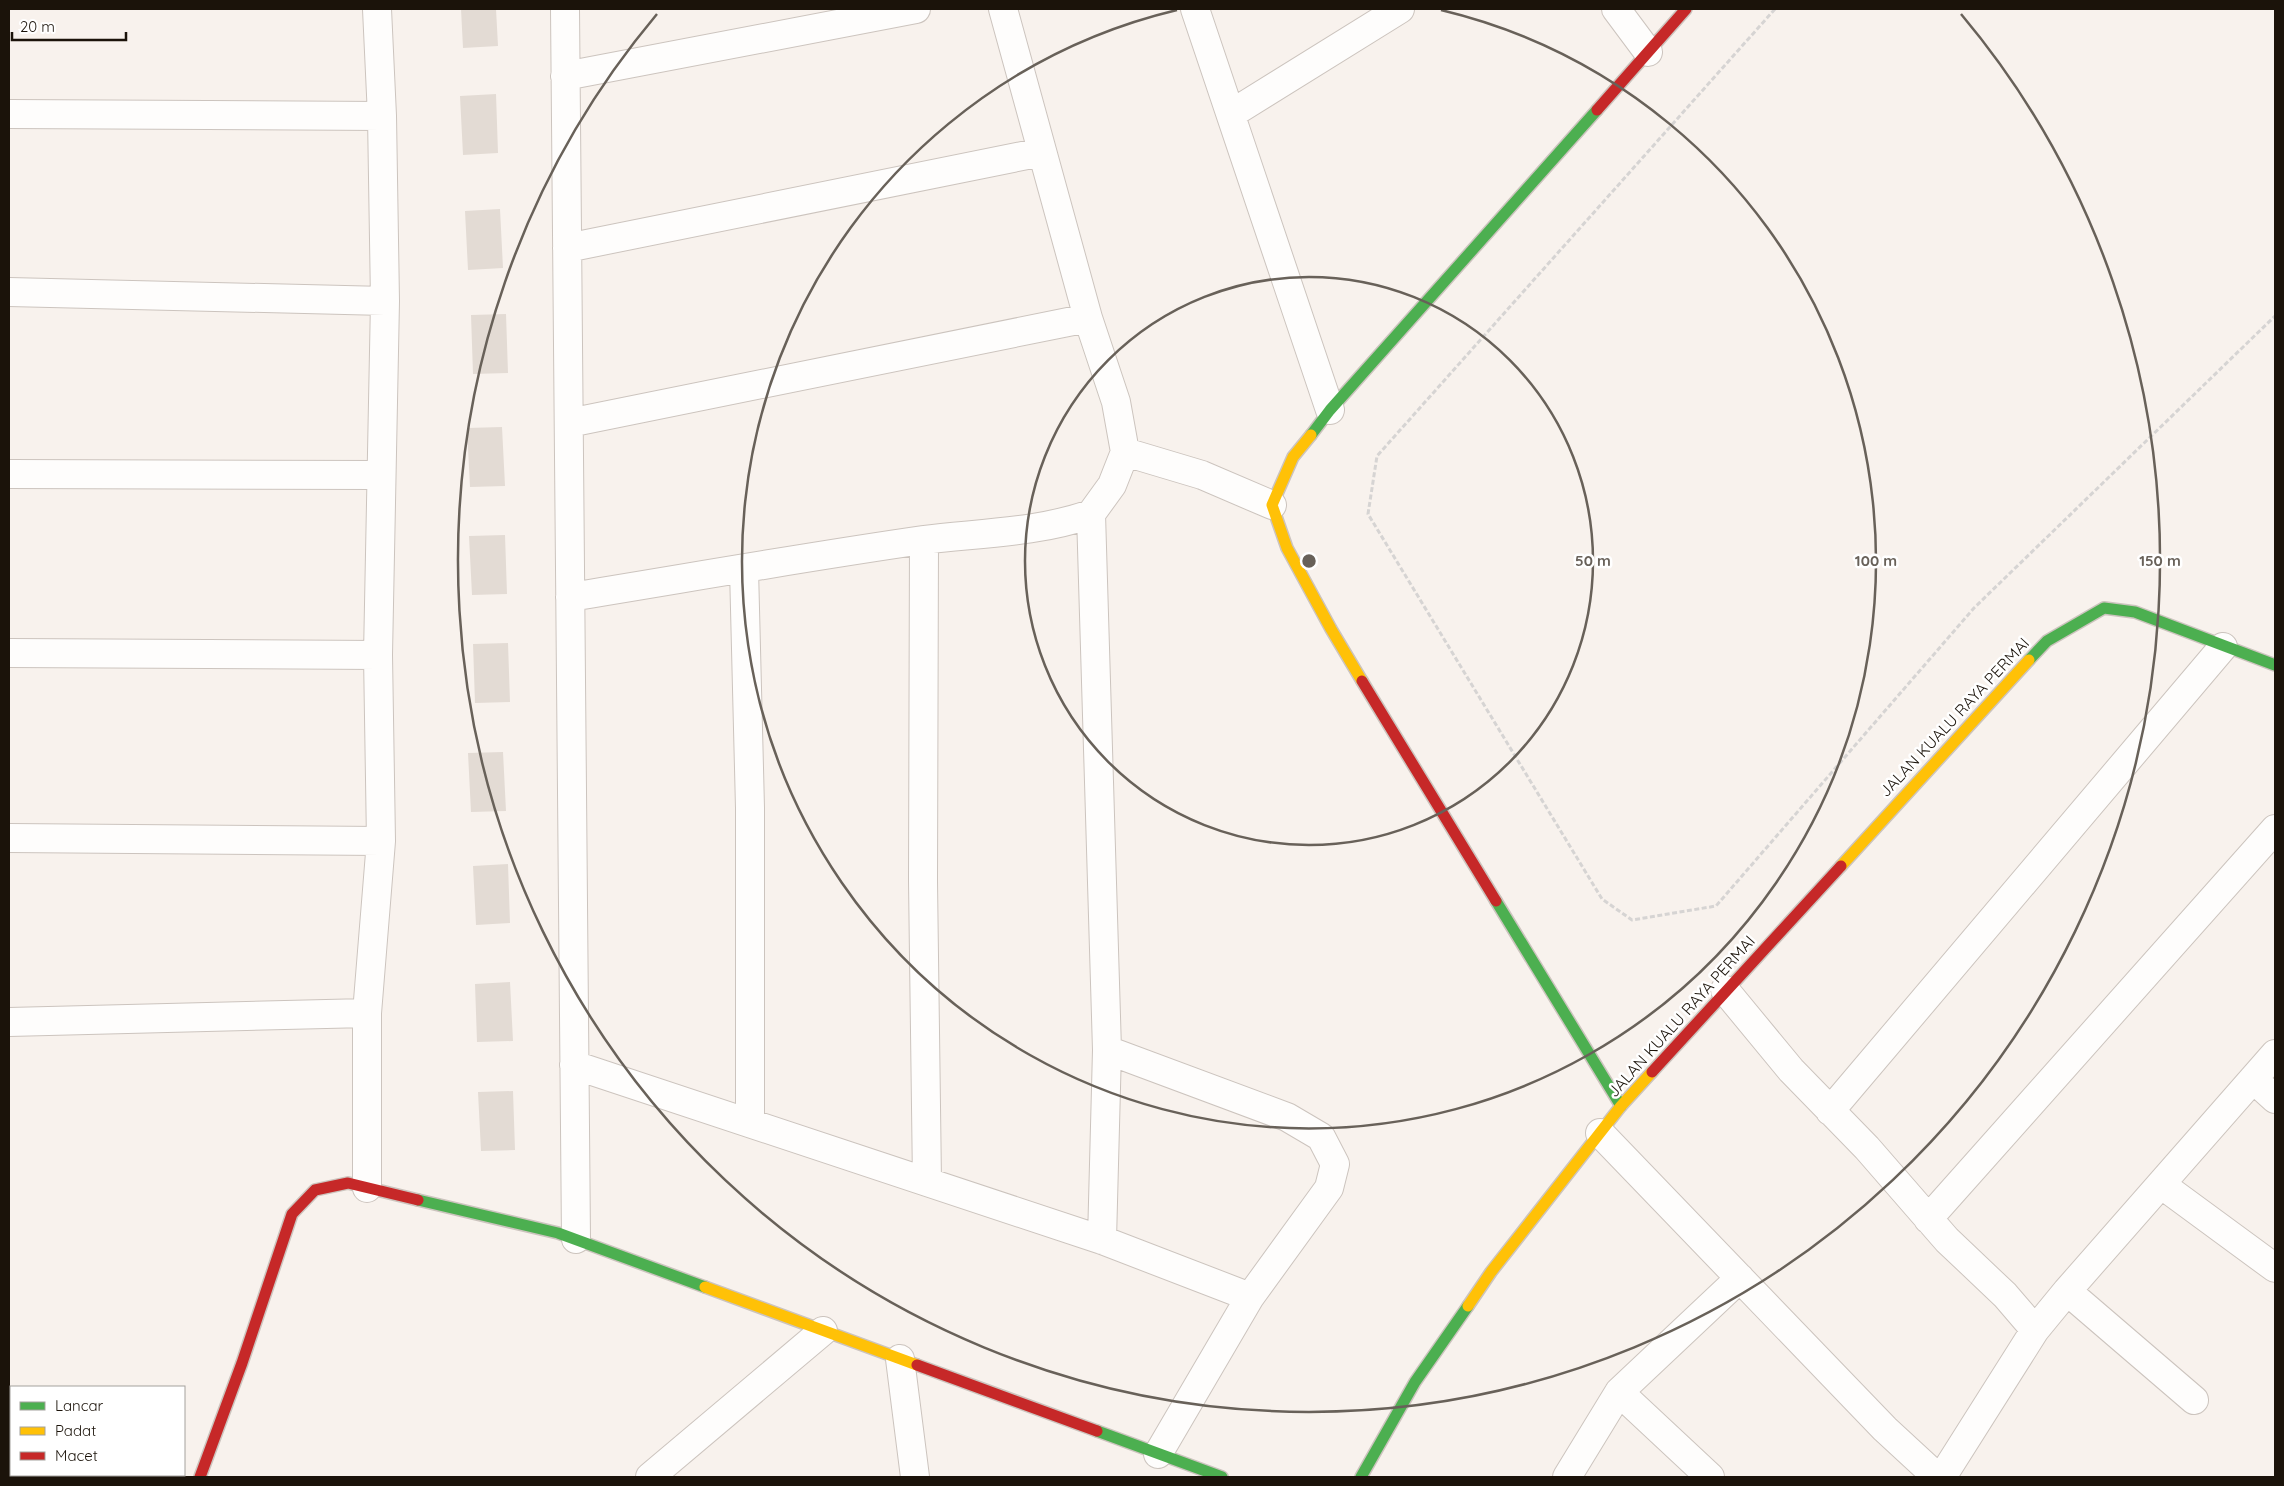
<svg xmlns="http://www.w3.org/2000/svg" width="2284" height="1486" font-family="Quicksand,sans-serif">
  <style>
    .building { fill: #e3dbd4 }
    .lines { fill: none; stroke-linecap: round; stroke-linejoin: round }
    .street-casing { stroke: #ccc4be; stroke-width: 30 }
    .fast-casing { stroke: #ccc4be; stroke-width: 14 }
    .slow-casing { stroke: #ccc4be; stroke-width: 14 }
    .jam-casing { stroke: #ccc4be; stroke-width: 14 }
    .path { stroke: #d6d4d3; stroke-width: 3; stroke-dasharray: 5 2.5; stroke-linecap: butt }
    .street { stroke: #fefdfc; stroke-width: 28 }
    .fast { stroke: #4caf50; stroke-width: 11 }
    .slow { stroke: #ffc107; stroke-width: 11 }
    .jam { stroke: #c62828; stroke-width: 11 }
    .ring { fill: none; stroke: #686159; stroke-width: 2.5 }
    .labels { text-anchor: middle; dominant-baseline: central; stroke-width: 5; stroke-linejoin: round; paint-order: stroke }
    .street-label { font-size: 16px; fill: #1b130a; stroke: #fff }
    .centre { fill: #686159; stroke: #fff; stroke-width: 2.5 }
    .ring-label { font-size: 15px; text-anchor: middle; font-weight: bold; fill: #686159; stroke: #fff; stroke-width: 5; stroke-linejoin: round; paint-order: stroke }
  </style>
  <rect width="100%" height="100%" fill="#f8f2ed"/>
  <!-- building -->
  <path class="building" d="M 461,9 L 496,9 L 498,46 L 463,48 Z
    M 496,94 L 498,153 L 463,155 L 460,96 Z
    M 500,209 L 503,268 L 468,270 L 465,211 Z
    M 506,314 L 508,373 L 473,374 L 471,315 Z
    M 502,427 L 505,486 L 470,487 L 467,428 Z
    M 505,535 L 507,594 L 472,595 L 469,536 Z
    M 508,643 L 510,702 L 475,703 L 473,644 Z
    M 503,752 L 506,811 L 471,812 L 468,753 Z
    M 508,864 L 510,923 L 476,925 L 473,866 Z
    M 510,982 L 513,1041 L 477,1042 L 475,984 Z
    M 513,1091 L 515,1150 L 481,1151 L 478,1092 Z"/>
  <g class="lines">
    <defs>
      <path id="street" d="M 565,9 L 576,1239
        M 1003,9 L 1088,318 L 1116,402 L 1125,452 L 1202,475 L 1272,505
        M 1195,9 L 1330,410
        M 1616,9 L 1648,52
        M 565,76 L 916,9
        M 9,114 L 382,116
        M 1231,114 L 1400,9
        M 567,248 L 1042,152
        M 9,292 L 385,301
        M 569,423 L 1088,318
        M 9,474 L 380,475
        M 924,540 L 923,881 L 927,1182
        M 744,569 L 750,808 L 750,1123
        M 570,597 C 687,578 805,557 923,540 C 980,533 1036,533 1091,514
        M 9,653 L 378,655
        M 9,838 L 381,841
        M 1725,990 L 1791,1070 L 1867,1148 L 1947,1240 L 2005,1295 L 2035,1330 L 2067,1291 L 2275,1054
        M 9,1022 L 367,1013
        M 1107,1050 L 1287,1117 L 1321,1137 L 1335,1164 L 1329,1188 L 1250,1297 L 1158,1454
        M 574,1065 L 1102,1240 L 1250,1297
        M 2253,1079 L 2275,1099
        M 1830,1111 L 2223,647
        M 1600,1133 L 1885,1429 L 1937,1477
        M 2162,1185 L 2275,1268
        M 367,1188 L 367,1013 L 381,841 L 378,655 L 385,301 L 382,116 L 377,9
        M 1928,1219 L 2275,829
        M 1102,1240 L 1107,1050 L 1091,514 L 1112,485 L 1125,452
        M 2067,1291 L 2194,1400
        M 900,1359 L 915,1477
        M 1619,1392 L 1710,1477
        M 650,1477 L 823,1331
        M 1567,1477 L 1619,1392 L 1740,1278
        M 1942,1477 L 2035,1330"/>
      <path id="fast" d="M 1311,435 L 1330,410 L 1597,110
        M 2029,660 L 2047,641 L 2104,608 L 2135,612 L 2275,665
        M 1496,901 L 1621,1106
        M 418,1200 L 558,1233 L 705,1287
        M 1097,1431 L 1222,1477
        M 1361,1477 L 1415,1382 L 1468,1306"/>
      <path id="slow" d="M 1311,435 L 1293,457 L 1272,505 L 1287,548 L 1331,629 L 1362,681
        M 1841,866 L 2029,660
        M 705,1287 L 917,1365
        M 1468,1306 L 1491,1272 L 1621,1106 L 1652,1072"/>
      <path id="jam" d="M 1597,110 L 1686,9
        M 1362,681 L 1496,901
        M 1652,1072 L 1841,866
        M 917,1365 L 1097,1431
        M 200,1477 L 242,1363 L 292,1214 L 315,1190 L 348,1183 L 418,1200"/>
    </defs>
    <!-- street casing -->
    <use href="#street" class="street-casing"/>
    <!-- fast casing -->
    <use href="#fast" class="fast-casing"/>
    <!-- slow casing -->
    <use href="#slow" class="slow-casing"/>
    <!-- jam casing -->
    <use href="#jam" class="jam-casing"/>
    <!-- path -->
    <path class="path" d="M 1775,9 L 1377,456 L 1368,514 L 1602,899 L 1632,920 L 1716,906 L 1974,608 L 2275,316"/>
    <!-- street -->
    <use href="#street" class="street"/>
    <!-- fast -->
    <use href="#fast" class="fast"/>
    <!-- slow -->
    <use href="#slow" class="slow"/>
    <!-- jam -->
    <use href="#jam" class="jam"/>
  </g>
  <!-- distance rings -->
  <g class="ring">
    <circle cx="1309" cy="561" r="284"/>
    <path d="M1441 10A567 567 0 1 1 1177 10"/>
    <path d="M1961 14A851 851 0 1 1 657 14"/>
  </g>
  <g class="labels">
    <!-- street labels -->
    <g class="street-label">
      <text transform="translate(1954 717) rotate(-47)">JALAN KUALU RAYA PERMAI</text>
      <text transform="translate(1681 1016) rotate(-48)">JALAN KUALU RAYA PERMAI</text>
    </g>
  </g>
  <circle cx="1309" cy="561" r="8" class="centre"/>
  <g class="ring-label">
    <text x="1593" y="566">50 m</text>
    <text x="1876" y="566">100 m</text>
    <text x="2160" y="566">150 m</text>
  </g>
  <!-- border -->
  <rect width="2284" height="1486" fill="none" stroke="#1b130a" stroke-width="20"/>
  <!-- legend -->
  <rect x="10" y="1386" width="175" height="90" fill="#ffffff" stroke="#a4a19d"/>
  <rect x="20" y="1402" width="25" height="8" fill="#4caf50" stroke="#a4a19d"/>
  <text x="55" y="1411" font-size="15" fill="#1b130a">Lancar</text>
  <rect x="20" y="1427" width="25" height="8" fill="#ffc107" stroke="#a4a19d"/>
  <text x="55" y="1436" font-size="15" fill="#1b130a">Padat</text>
  <rect x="20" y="1452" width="25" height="8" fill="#c62828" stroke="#a4a19d"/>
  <text x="55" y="1461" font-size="15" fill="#1b130a">Macet</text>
  <!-- scale -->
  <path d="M12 32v8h114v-8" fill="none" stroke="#1b130a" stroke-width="2.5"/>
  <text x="20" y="32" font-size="15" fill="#1b130a" stroke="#ffffff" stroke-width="4" paint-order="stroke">20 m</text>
</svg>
